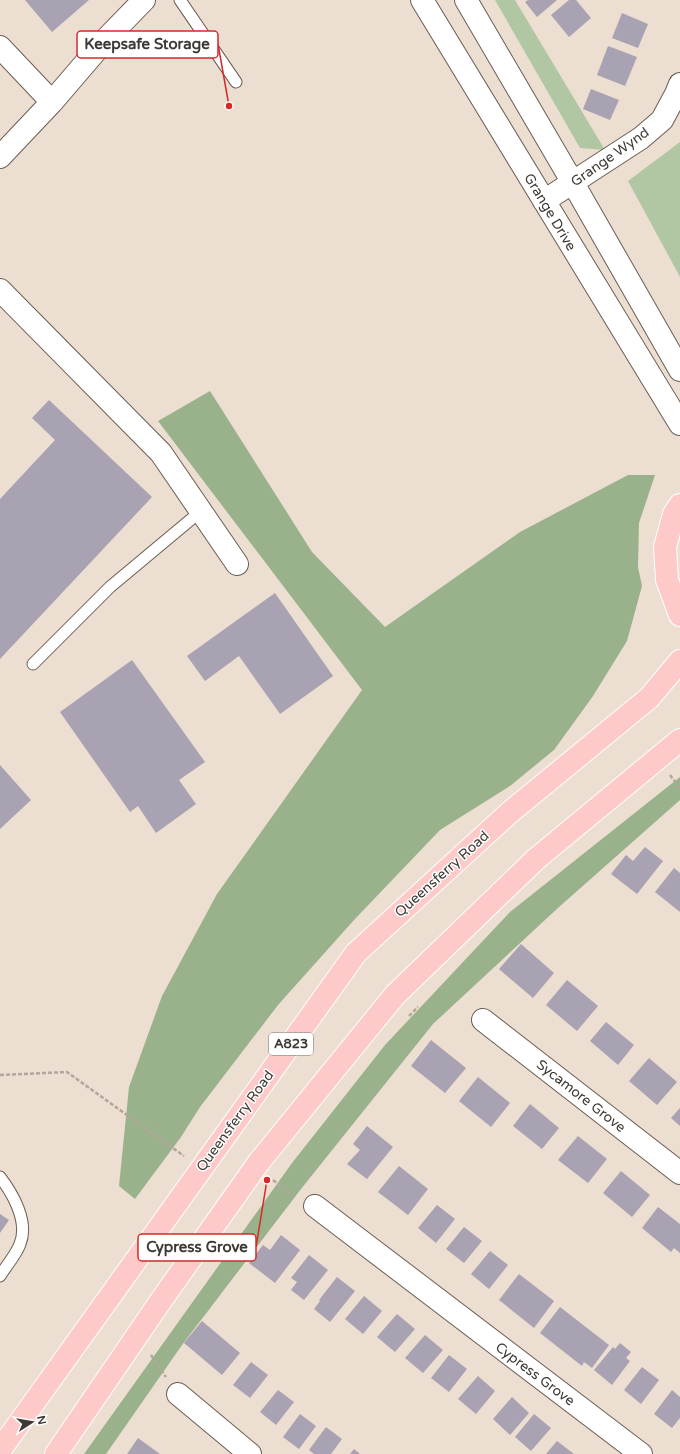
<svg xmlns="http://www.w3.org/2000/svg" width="680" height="1454" font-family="'Varela Round',sans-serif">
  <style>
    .green { fill: #b1c7a3 }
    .forest { fill: #9ab28b }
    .building { fill: #a8a2b2 }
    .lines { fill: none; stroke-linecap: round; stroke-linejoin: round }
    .service-casing { stroke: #6a5e53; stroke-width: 13 }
    .minor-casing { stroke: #6a5e53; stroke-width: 24 }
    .primary-casing { stroke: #fff; stroke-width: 24 }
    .path { stroke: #b2a79c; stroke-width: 2.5; stroke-dasharray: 4 2; stroke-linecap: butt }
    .service { stroke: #fff; stroke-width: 11 }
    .minor { stroke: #fff; stroke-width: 22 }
    .primary { stroke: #fdcac9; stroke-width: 22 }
    .labels { text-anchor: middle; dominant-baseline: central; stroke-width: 3; stroke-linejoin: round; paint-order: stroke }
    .shield { fill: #fff; stroke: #797471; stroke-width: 1 }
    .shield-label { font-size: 13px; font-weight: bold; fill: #3f3934 }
    .street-label { font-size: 14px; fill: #3f3934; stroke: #fff }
    .leader { fill: none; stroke: #d62828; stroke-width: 1.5 }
    .callout-dot { fill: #d62828; stroke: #fff; stroke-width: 1.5 }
    .callout { fill: #fff; stroke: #d62828; stroke-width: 1.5 }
    .callout-label { font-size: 15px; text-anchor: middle; font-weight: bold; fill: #3f3934 }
  </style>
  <rect width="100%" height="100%" fill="#ecded1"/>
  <!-- green -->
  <path class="green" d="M 495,0 L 515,0 L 605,150 L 580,148 Z
    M 680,142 L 680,277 L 628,181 Z"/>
  <!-- forest -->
  <path class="forest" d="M 210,391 L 312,552 L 385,627 L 520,532 L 628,475 L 655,475 L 639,523 L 638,567 L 642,586 L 627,641 L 593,696 L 554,750 L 510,786 L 440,830 L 354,920 L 278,1005 L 200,1107 L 181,1137 L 135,1199 L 119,1186 L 129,1087 L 162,996 L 217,894 L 362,690 L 158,421 Z
    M 680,777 L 680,800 L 559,907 L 433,1024 L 301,1189 L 182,1345 L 106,1454 L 84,1454 L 292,1163 L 385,1045 L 510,912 Z"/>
  <!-- building -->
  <path class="building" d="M 25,0 L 89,0 L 52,32 Z
    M 528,0 L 557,0 L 537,17 L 525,2 Z
    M 569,0 L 576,0 L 591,18 L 569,37 L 551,15 Z
    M 622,13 L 648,24 L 638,48 L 612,38 Z
    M 608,46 L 637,57 L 625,86 L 597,75 Z
    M 591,89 L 619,100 L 610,120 L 583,109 Z
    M 49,400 L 152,497 L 0,659 L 0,499 L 55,440 L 32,418 Z
    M 275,593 L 333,676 L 280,714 L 239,656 L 205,681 L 187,656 Z
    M 132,660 L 205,762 L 179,780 L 196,804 L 156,833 L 138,806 L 130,812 L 60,712 Z
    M 0,765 L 31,800 L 0,829 Z
    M 645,847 L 663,861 L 637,894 L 611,874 L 626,855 L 633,861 Z
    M 674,868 L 680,873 L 680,912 L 655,892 Z
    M 521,944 L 554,973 L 533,998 L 499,969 Z
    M 567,980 L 598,1006 L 577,1031 L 546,1005 Z
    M 606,1022 L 634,1045 L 618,1065 L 590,1041 Z
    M 431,1040 L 466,1068 L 445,1093 L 411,1066 Z
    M 649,1058 L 677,1082 L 657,1105 L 629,1081 Z
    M 478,1077 L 510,1103 L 491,1127 L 459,1101 Z
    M 530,1104 L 559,1128 L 542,1149 L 513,1126 Z
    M 680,1108 L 680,1126 L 671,1118 Z
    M 367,1126 L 393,1147 L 367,1179 L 347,1164 L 360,1150 L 353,1144 Z
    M 578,1136 L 607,1159 L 588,1183 L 558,1160 Z
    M 399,1166 L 428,1189 L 408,1215 L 378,1192 Z
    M 621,1171 L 650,1195 L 632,1217 L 603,1193 Z
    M 437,1205 L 455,1219 L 436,1243 L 418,1228 Z
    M 658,1207 L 680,1224 L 680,1253 L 674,1248 L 671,1252 L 642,1228 Z
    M 0,1214 L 9,1220 L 0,1233 Z
    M 464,1227 L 482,1241 L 464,1263 L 446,1249 Z
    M 281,1235 L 300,1250 L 275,1283 L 249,1263 L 263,1245 L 270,1250 Z
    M 490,1251 L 508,1265 L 489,1289 L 471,1274 Z
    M 309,1255 L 328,1270 L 304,1300 L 291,1290 L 297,1282 L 291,1278 Z
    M 519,1274 L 554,1301 L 534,1328 L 499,1300 Z
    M 337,1277 L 355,1291 L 330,1322 L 314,1309 L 320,1301 L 319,1300 Z
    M 364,1296 L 382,1311 L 363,1334 L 345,1319 Z
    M 560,1307 L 609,1345 L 592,1368 L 584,1362 L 582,1366 L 540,1333 Z
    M 397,1314 L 415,1329 L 395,1352 L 377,1337 Z
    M 202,1321 L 240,1353 L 222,1375 L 184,1343 Z
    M 425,1335 L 443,1350 L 423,1373 L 405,1358 Z
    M 620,1343 L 631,1352 L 626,1358 L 630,1361 L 612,1385 L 594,1370 L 613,1347 L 615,1349 Z
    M 449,1355 L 467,1369 L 449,1392 L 431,1378 Z
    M 251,1362 L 268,1375 L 250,1398 L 233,1385 Z
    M 642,1367 L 659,1380 L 641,1404 L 624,1390 Z
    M 478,1376 L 495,1391 L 476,1414 L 458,1399 Z
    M 278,1390 L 294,1402 L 276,1425 L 260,1412 Z
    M 672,1390 L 680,1397 L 680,1418 L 672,1428 L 654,1414 Z
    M 512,1397 L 529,1413 L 510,1435 L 493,1419 Z
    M 300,1414 L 316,1426 L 299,1449 L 283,1437 Z
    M 534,1414 L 551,1428 L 531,1451 L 515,1437 Z
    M 326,1427 L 342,1439 L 331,1454 L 314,1454 L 309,1450 Z
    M 138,1438 L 160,1454 L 127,1454 Z
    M 557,1441 L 574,1454 L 546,1454 Z
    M 354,1449 L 360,1454 L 350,1454 Z"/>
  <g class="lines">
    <defs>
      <path id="service" d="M 180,0 L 236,82
        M 33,664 L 110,587 L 201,511
        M 0,1177 C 13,1194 29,1222 20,1244 C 16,1255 6,1266 0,1276"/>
      <path id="minor" d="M 422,0 L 680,424
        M 466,0 L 573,183 L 680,370
        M 0,47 L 52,102
        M 0,157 L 52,102 L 106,39 L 144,0
        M 544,201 L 641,138 L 662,120 L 676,94 L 680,84
        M 0,290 L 161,453 L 237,564
        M 483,1020 L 680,1173
        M 315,1206 L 641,1454
        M 178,1394 L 250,1454"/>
      <path id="primary" d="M 680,505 L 674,514 L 665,547 L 667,580 L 680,615
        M 0,1450 L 356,953 L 509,813 L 649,698 L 680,661
        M 56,1454 L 162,1299 L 259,1162 L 395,995 L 536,859 L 680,740"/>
    </defs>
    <!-- service casing -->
    <use href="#service" class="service-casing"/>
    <!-- minor casing -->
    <use href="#minor" class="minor-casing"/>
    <!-- primary casing -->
    <use href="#primary" class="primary-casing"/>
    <!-- path -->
    <path class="path" d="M 670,775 L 680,788
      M 409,1016 L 418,1007
      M 0,1075 L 67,1072 L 184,1156
      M 273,1180 L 294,1197
      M 151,1355 L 166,1377"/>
    <!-- service -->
    <use href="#service" class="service"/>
    <!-- minor -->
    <use href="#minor" class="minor"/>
    <!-- primary -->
    <use href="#primary" class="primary"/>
  </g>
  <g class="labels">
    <!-- shield labels -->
    <rect class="shield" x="269" y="1033" width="44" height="22" rx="3"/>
    <g class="shield-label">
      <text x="291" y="1044">A823</text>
    </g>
    <!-- street labels -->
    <g class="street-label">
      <text transform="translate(610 157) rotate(-35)">Grange Wynd</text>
      <text transform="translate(550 212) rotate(59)">Grange Drive</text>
      <text transform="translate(442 874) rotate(-42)">Queensferry Road</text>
      <text transform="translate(581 1096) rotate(38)">Sycamore Grove</text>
      <text transform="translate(235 1121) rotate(-54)">Queensferry Road</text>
      <text transform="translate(535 1374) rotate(37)">Cypress Grove</text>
    </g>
  </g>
  <!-- callouts -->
  <path class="leader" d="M229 106L218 44M267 1180L256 1247"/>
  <g class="callout-dot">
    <circle cx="229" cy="106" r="4"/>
    <circle cx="267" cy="1180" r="4"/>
  </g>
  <g class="callout">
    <rect x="77" y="31" width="141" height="27" rx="4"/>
    <rect x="138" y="1234" width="118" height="27" rx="4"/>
  </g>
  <g class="callout-label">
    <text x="147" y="49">Keepsafe Storage</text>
    <text x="197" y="1252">Cypress Grove</text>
  </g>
  <!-- north arrow -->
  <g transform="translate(32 1422) rotate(78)" stroke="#ffffff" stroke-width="3" paint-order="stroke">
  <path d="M0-3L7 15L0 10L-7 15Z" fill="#3f3934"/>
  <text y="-6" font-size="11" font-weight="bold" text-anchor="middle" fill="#3f3934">N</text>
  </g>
</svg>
